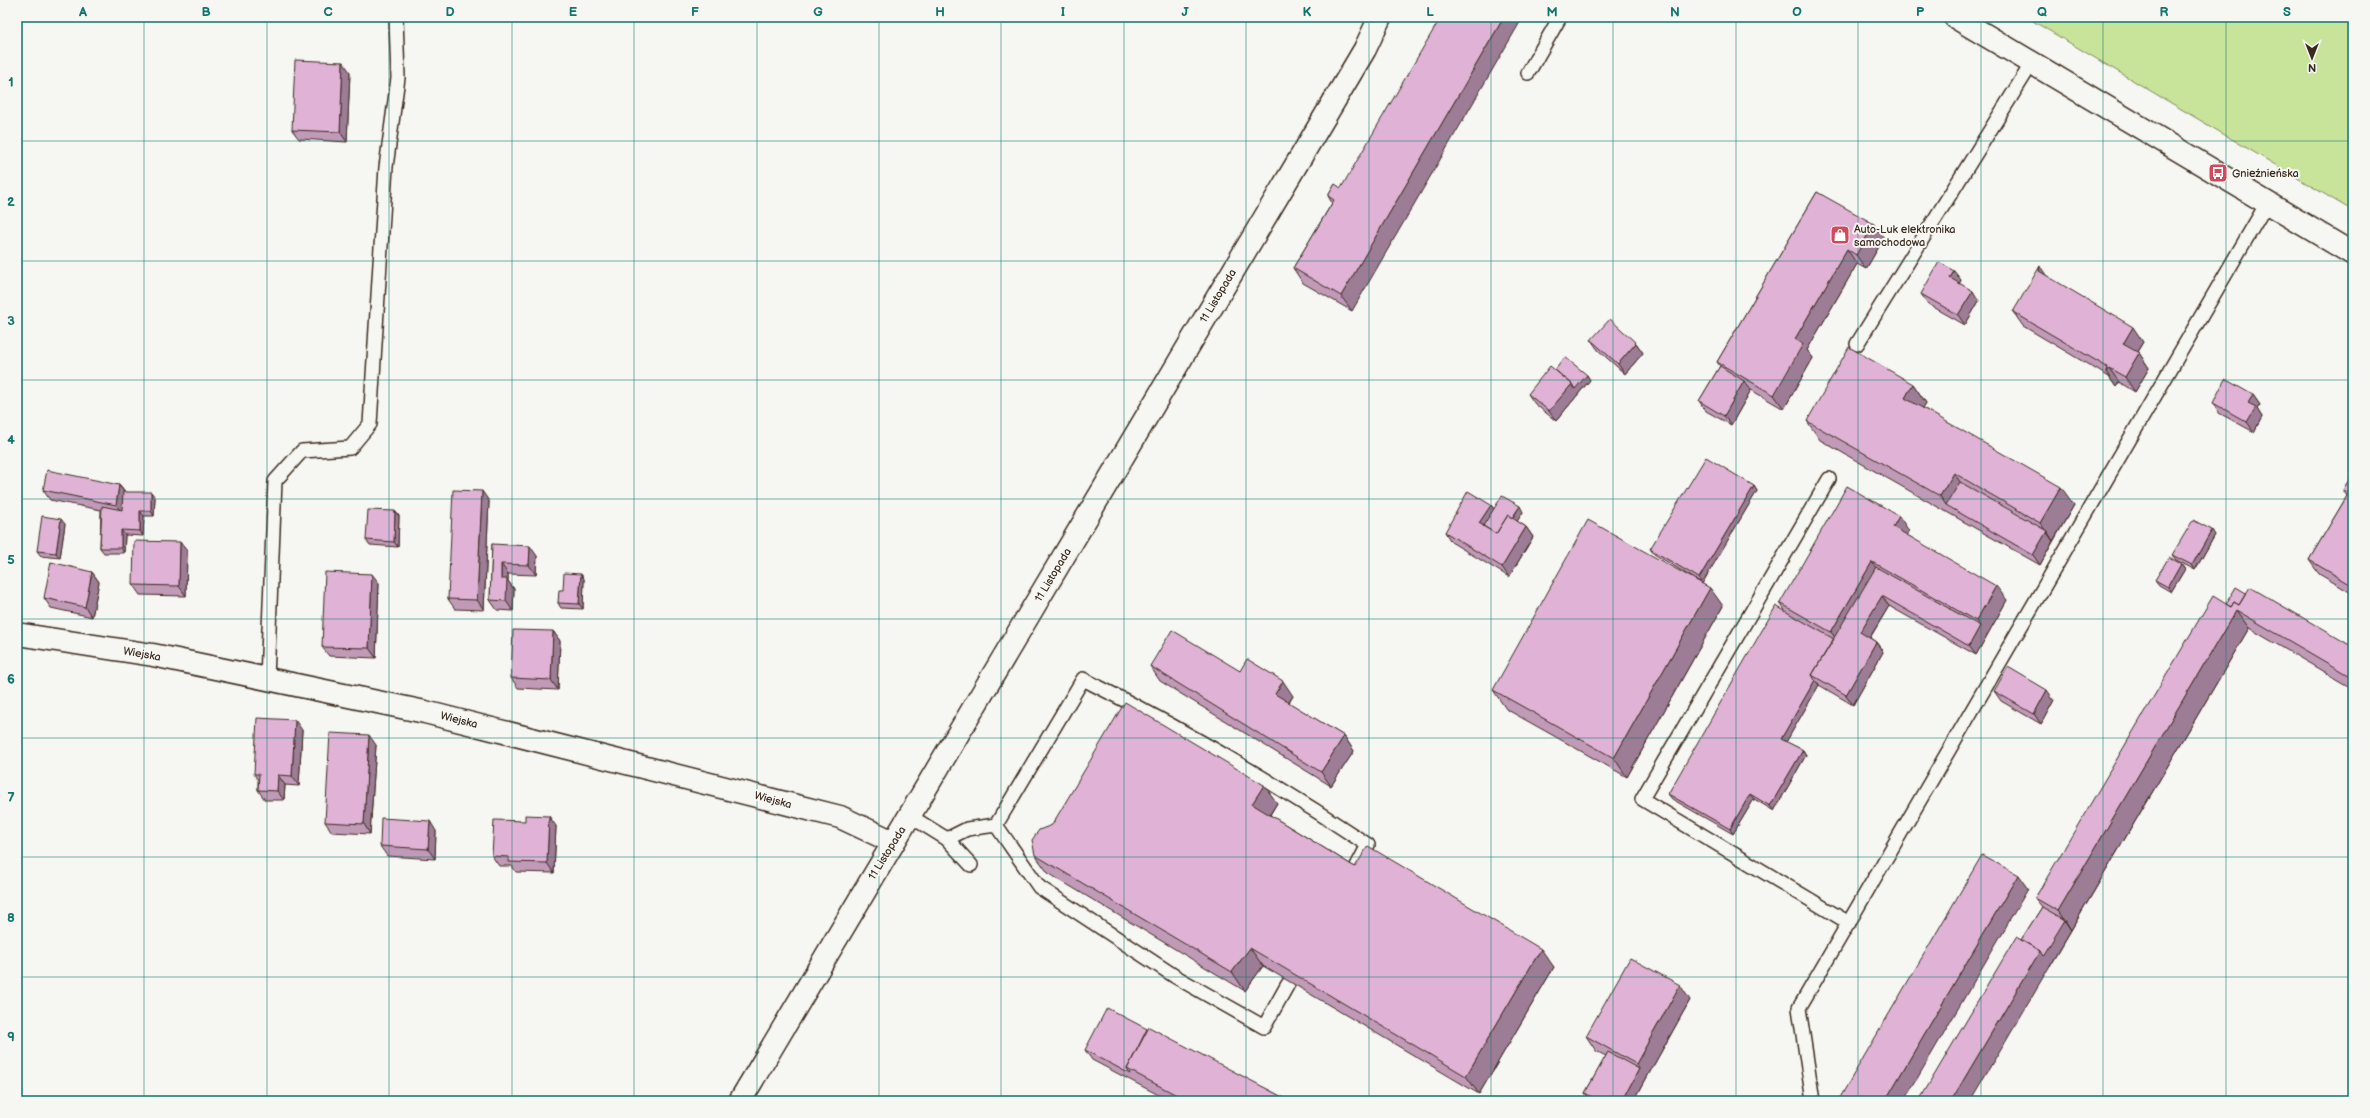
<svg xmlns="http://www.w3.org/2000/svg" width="2370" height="1118" font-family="'Balsamiq Sans',sans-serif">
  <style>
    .green { fill: #c8e49b; stroke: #82875c }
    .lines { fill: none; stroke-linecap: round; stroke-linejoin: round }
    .lane-casing { stroke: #3b2a1e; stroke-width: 16 }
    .street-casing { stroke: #3b2a1e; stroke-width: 25 }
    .secondary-casing { stroke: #3b2a1e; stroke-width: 25 }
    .lane { stroke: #f6f6f2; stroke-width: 13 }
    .street { stroke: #f6f6f2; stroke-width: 22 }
    .secondary { stroke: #f6f6f2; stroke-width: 22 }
    .wall { fill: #c19ab8; stroke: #3b2a1e }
    .shaded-wall { fill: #9d7d96; stroke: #3b2a1e }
    .building { fill: #e0b3d6; stroke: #3b2a1e }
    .grid { fill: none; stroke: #0f766e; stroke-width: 1; stroke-opacity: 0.55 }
    .labels { text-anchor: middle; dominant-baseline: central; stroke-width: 4; stroke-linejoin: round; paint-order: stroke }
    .poi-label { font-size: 11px; fill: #3b2a1e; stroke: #f6f6f2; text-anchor: start }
    .street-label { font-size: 11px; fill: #3b2a1e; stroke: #f6f6f2 }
    .neatline { fill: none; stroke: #0f766e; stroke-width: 1.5 }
    .grid-label { font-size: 13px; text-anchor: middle; font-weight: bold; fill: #0f766e }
  </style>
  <rect width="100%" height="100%" fill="#f6f6f2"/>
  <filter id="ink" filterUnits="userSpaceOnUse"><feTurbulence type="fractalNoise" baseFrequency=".025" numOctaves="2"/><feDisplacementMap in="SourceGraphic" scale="8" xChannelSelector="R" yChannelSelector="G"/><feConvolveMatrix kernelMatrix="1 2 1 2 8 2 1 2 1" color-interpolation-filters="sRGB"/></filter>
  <g filter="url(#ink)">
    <!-- green -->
    <path class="green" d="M 2026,17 L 2353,17 L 2353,211 Z"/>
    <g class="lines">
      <defs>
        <path id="lane" d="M 1528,73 L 1560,17
          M 1857,344 L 2032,63
          M 1829,479 L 1642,799 L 1849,923
          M 267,679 L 275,481 L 302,451 L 350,448 L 370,424 L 386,167 L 398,78 L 396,17
          M 910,816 L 947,839 L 967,829 L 996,825
          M 947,839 L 971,865
          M 1288,984 L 1264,1027 L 1176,977 L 1039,887 L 996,825 L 1083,679 C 1181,728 1277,784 1368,845 L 1357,866
          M 1813,1101 L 1799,1008 L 2267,203"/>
        <path id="street" d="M 17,634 L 153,655 L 425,712 L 840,817 L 893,842"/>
        <path id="secondary" d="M 1955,17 L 2353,254
          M 740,1101 L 1365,49 L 1380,17"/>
      </defs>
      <!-- lane casing -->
      <use href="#lane" class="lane-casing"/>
      <!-- street casing -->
      <use href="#street" class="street-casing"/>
      <!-- secondary casing -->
      <use href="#secondary" class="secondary-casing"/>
      <!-- lane -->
      <use href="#lane" class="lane"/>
      <!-- street -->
      <use href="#street" class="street"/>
      <!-- secondary -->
      <use href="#secondary" class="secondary"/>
    </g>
    <!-- wall -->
    <path class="wall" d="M 350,72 L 347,142 L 299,139 L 292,130 Z
      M 1335,184 L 1352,311 L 1303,283 L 1293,268 L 1332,203 L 1328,196 Z
      M 1817,192 L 1884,238 L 1866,269 L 1857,264 L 1807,350 L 1813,358 L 1784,409 L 1751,390 L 1731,425 L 1706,411 L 1699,401 L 1720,366 L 1717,362 Z
      M 2047,276 L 2143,342 L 2137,352 L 2139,353 L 2149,368 L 2135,392 L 2119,382 L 2116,387 L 2109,377 L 2023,326 L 2013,312 Z
      M 1961,280 L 1959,284 L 1979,301 L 1965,325 L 1928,304 L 1921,294 Z
      M 1591,340 L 1636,343 L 1643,353 L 1625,374 L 1598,350 Z
      M 1555,370 L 1587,375 L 1590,380 L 1556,421 L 1535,404 L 1528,394 Z
      M 1913,384 L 1926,403 L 1923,408 L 2074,505 L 2040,565 L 1820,440 L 1807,421 Z
      M 2253,395 L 2260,405 L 2257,409 L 2262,417 L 2254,432 L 2219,413 L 2213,403 Z
      M 2353,473 L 2353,594 L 2319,574 L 2309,560 L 2347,496 L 2343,490 Z
      M 119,485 L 125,492 L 155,497 L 154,516 L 144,516 L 143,536 L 125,535 L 124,553 L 104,553 L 100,548 L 101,510 L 50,500 L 43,490 Z
      M 1754,486 L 1757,491 L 1702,583 L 1723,606 L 1627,777 L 1506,709 L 1493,690 L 1700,582 L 1654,554 L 1650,549 Z
      M 489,501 L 484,610 L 455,609 L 448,599 Z
      M 1491,505 L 1494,509 L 1523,512 L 1517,521 L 1526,527 L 1533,537 L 1509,577 L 1451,542 L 1445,532 Z
      M 395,511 L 399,516 L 398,547 L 370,545 L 366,540 Z
      M 65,524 L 60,558 L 41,556 L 37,551 Z
      M 1909,531 L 1907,535 L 2007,600 L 1976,655 L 1889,606 L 1870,638 L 1876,642 L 1883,652 L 1853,705 L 1819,685 L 1786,742 L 1803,750 L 1806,755 L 1774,811 L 1754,799 L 1733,834 L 1672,799 L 1668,794 L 1786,612 L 1780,603 Z
      M 2215,535 L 2195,570 L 2176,560 L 2172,555 Z
      M 492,544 L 537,556 L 536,575 L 508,574 L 508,581 L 514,589 L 513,611 L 497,610 L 490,600 Z
      M 187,551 L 186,596 L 140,595 L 133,585 Z
      M 2185,569 L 2171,592 L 2159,585 L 2155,580 Z
      M 92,572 L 99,582 L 92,617 L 51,608 L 44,598 Z
      M 581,574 L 584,579 L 583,609 L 561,608 L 558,603 L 563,590 Z
      M 379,583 L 376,658 L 329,656 L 322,647 Z
      M 2246,593 L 2353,647 L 2353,689 L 2249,628 L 2050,966 L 2021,940 L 2042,907 L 2035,898 L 2226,604 Z
      M 553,631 L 560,641 L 558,690 L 518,688 L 511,678 Z
      M 1150,666 L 1240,671 L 1293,696 L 1289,703 L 1344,736 L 1354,751 L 1331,786 L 1160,681 Z
      M 1994,691 L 2054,700 L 2041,724 L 2001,701 Z
      M 302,730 L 299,786 L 285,785 L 284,800 L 265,800 L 258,790 L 258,780 L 254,774 Z
      M 376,745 L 370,834 L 332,832 L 325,822 Z
      M 1277,803 L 1270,815 L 1355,867 L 1554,967 L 1479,1094 L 1263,966 L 1245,991 L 1048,873 L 1035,855 Z
      M 556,826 L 554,873 L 516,872 L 512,866 L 499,866 L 492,856 Z
      M 436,831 L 435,859 L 387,856 L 380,846 Z
      M 1690,1000 L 1646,1079 L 1634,1101 L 1590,1101 L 1585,1093 L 1606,1056 L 1596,1051 L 1586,1036 Z
      M 1147,1029 L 1290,1101 L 1170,1101 L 1092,1060 L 1085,1050 Z"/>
    <!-- shaded-wall -->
    <path class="shaded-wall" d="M 1504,17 L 1523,17 L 1352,311 L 1341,296 Z
      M 343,62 L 350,72 L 347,142 L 340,132 Z
      M 1874,224 L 1884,238 L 1866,269 L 1856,255 Z
      M 1847,249 L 1857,264 L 1807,350 L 1813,358 L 1784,409 L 1774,395 L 1795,339 Z
      M 2040,266 L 2050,281 L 2039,271 Z
      M 1954,271 L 1961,280 L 1957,288 L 1950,278 Z
      M 1973,291 L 1979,301 L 1965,325 L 1958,315 Z
      M 2133,327 L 2143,342 L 2133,358 L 2123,344 Z
      M 1636,343 L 1643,353 L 1625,374 L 1618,364 Z
      M 2139,353 L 2149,368 L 2135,392 L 2125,377 Z
      M 2109,368 L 2119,382 L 2116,387 L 2106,372 Z
      M 1587,375 L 1590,380 L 1556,421 L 1549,411 L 1572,384 Z
      M 1744,381 L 1751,390 L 1731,425 L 1724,416 Z
      M 1913,384 L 1926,403 L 1918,416 L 1905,398 Z
      M 2253,395 L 2260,405 L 2257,409 L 2262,417 L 2254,432 L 2247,422 L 2248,403 Z
      M 1954,473 L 1967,492 L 1946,505 L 1940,496 Z
      M 119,485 L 126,495 L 123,514 L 116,505 Z
      M 1754,486 L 1757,491 L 1702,584 L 1699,578 Z
      M 2061,487 L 2074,505 L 2053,541 L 2040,523 Z
      M 482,491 L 489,501 L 484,610 L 477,600 Z
      M 151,492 L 155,497 L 154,516 L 151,511 Z
      M 1491,505 L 1497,514 L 1487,530 L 1479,523 Z
      M 1520,506 L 1523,512 L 1503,544 L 1500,539 Z
      M 140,511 L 144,516 L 143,536 L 140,531 Z
      M 395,511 L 399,516 L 398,547 L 394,542 Z
      M 1899,516 L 1909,531 L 1903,541 L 1893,527 Z
      M 61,519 L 65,524 L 60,558 L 56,553 Z
      M 1526,527 L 1533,537 L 1509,577 L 1502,567 Z
      M 121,530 L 125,535 L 124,553 L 121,548 Z
      M 2212,530 L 2215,535 L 2195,570 L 2192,565 Z
      M 2047,531 L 2053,541 L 2040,565 L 2033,555 Z
      M 180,542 L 187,551 L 186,596 L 179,586 Z
      M 530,546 L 537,556 L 536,575 L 529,565 Z
      M 1872,562 L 1882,577 L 1841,646 L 1831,632 Z
      M 501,564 L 508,574 L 508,581 L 514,589 L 513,611 L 506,601 L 501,579 Z
      M 2181,564 L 2185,569 L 2171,592 L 2168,587 Z
      M 92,572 L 99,582 L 92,617 L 85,607 Z
      M 372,574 L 379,583 L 376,658 L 369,648 Z
      M 581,574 L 584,579 L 583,609 L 579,604 Z
      M 2353,580 L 2353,588 L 2350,584 Z
      M 1996,586 L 2007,600 L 1976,655 L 1969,646 L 1980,626 L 1976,621 Z
      M 1710,588 L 1723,606 L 1627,777 L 1614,758 Z
      M 1882,596 L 1889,606 L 1867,642 L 1860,632 Z
      M 2236,610 L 2249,628 L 2071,930 L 2058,911 Z
      M 553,631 L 560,641 L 558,690 L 551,680 Z
      M 1876,642 L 1883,652 L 1853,705 L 1846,695 Z
      M 1815,680 L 1819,685 L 1785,744 L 1781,739 Z
      M 1283,681 L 1293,696 L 1285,708 L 1275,694 Z
      M 2047,690 L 2054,700 L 2041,724 L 2034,714 Z
      M 295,720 L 302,730 L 299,786 L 292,776 Z
      M 369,735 L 376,745 L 370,834 L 364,824 Z
      M 1344,736 L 1354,751 L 1331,786 L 1321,772 Z
      M 1803,750 L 1806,755 L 1774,811 L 1770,806 Z
      M 278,775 L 285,785 L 284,800 L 277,791 Z
      M 1264,785 L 1277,803 L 1265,822 L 1252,804 Z
      M 1750,794 L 1754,799 L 1733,834 L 1730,829 Z
      M 549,816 L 556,826 L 554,873 L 547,863 Z
      M 430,821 L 436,831 L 435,859 L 428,849 Z
      M 2018,875 L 2028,889 L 1904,1101 L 1885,1101 Z
      M 2065,920 L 2071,930 L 1970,1101 L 1951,1101 L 2040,951 Z
      M 1250,948 L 1263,966 L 1245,991 L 1232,972 Z
      M 1541,949 L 1554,967 L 1479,1094 L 1466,1076 Z
      M 1680,985 L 1690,1000 L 1646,1079 L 1634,1101 L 1622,1101 L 1639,1069 L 1636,1064 Z"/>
    <!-- building -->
    <path class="building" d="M 1441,17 L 1504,17 L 1341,296 L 1293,268 L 1334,200 L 1328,196 L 1335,184 L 1341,188 Z
      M 295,60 L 343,62 L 340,132 L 292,130 Z
      M 1817,192 L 1874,224 L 1856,255 L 1847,249 L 1795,339 L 1803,344 L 1774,395 L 1717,362 Z
      M 1939,262 L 1954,271 L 1950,278 L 1973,291 L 1958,315 L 1921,294 Z
      M 2040,266 L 2039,271 L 2133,327 L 2123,344 L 2139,353 L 2125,377 L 2109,368 L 2106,372 L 2107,367 L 2013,312 Z
      M 1610,319 L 1636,343 L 1618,364 L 1591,340 Z
      M 1849,347 L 1913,384 L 1905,398 L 2061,487 L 2040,523 L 1954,473 L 1940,496 L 1807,421 Z
      M 1565,357 L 1587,375 L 1575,389 L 1572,384 L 1555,370 Z
      M 1550,366 L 1572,384 L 1549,411 L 1528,394 Z
      M 1720,366 L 1744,381 L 1724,416 L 1699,401 Z
      M 2225,379 L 2253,395 L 2248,403 L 2256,407 L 2247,422 L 2213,403 Z
      M 1706,457 L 1754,486 L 1699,578 L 1650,549 Z
      M 47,470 L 119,485 L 116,505 L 43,490 Z
      M 2353,473 L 2353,493 L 2350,491 L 2349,493 L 2343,490 Z
      M 1960,482 L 2047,531 L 2033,555 L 1946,505 Z
      M 1847,486 L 1899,516 L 1893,527 L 1996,586 L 1976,621 L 1872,562 L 1831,632 L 1780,603 Z
      M 453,490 L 482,491 L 477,600 L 448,599 Z
      M 1468,491 L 1491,505 L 1479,523 L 1496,534 L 1508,515 L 1526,527 L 1502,567 L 1445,532 Z
      M 2350,491 L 2353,493 L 2353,580 L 2350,584 L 2309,560 Z
      M 123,492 L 151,492 L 151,511 L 140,511 L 140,531 L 121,530 L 121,548 L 100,548 L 102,506 L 122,510 Z
      M 1502,496 L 1520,506 L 1512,518 L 1508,515 L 1496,534 L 1483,526 Z
      M 368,510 L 395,511 L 394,542 L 366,540 Z
      M 42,516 L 61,519 L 56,553 L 37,551 Z
      M 1588,520 L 1710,588 L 1614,758 L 1493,690 Z
      M 2193,520 L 2212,530 L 2192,565 L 2172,555 Z
      M 134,541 L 180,542 L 179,586 L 133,585 Z
      M 492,544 L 530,546 L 529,565 L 501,564 L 501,579 L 507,579 L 506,601 L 490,600 Z
      M 2169,557 L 2181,564 L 2168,587 L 2155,580 Z
      M 51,562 L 92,572 L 85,607 L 44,598 Z
      M 1876,567 L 1980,626 L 1969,646 L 1882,596 L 1860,632 L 1876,642 L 1846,695 L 1812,675 Z
      M 325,572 L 372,574 L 369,648 L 322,647 Z
      M 564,573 L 581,574 L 579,604 L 558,603 L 559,590 L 563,590 Z
      M 2236,587 L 2246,593 L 2239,605 L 2234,602 L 2231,607 L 2226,604 Z
      M 2250,587 L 2353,647 L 2353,678 L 2236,610 L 2058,911 L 2035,898 L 2213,596 L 2231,607 L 2234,602 L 2239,605 Z
      M 1776,606 L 1834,639 L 1812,675 L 1815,680 L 1781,739 L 1803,750 L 1770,806 L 1750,794 L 1730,829 L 1668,794 Z
      M 513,630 L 553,631 L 551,680 L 511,678 Z
      M 1172,630 L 1240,671 L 1247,659 L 1283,681 L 1275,694 L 1344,736 L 1321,772 L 1150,666 Z
      M 2008,667 L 2047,690 L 2034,714 L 1994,691 Z
      M 1125,702 L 1264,785 L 1252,804 L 1355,867 L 1368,846 L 1541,949 L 1466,1076 L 1250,948 L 1232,972 L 1035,855 L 1032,840 L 1039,830 L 1052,825 Z
      M 257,718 L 295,720 L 292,776 L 278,775 L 277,791 L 258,790 L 259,774 L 254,774 Z
      M 330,733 L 369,735 L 364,824 L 325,822 Z
      M 525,815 L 549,816 L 547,863 L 509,862 L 509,857 L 492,856 L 494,820 L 525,821 Z
      M 381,818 L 430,821 L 428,849 L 380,846 Z
      M 1982,855 L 2018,875 L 1885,1101 L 1838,1101 Z
      M 2042,907 L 2065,920 L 2043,956 L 2040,951 L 2021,940 Z
      M 2016,937 L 2040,951 L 1951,1101 L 1919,1101 Z
      M 1630,958 L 1680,985 L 1636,1064 L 1586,1036 Z
      M 1107,1008 L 1147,1029 L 1127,1069 L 1130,1074 L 1085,1050 Z
      M 1149,1027 L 1290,1101 L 1188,1101 L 1127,1069 Z
      M 1608,1052 L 1639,1069 L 1622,1101 L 1599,1101 L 1585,1093 Z"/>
  </g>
  <!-- grid -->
  <path class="grid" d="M 144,17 L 144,1101M 267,17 L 267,1101M 389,17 L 389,1101M 512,17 L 512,1101M 634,17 L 634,1101M 757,17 L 757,1101M 879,17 L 879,1101M 1001,17 L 1001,1101M 1124,17 L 1124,1101M 1246,17 L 1246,1101M 1369,17 L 1369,1101M 1491,17 L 1491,1101M 1613,17 L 1613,1101M 1736,17 L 1736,1101M 1858,17 L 1858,1101M 1981,17 L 1981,1101M 2103,17 L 2103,1101M 2226,17 L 2226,1101M 17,141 L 2353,141M 17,261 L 2353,261M 17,380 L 2353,380M 17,499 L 2353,499M 17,619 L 2353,619M 17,738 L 2353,738M 17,857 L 2353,857M 17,977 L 2353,977"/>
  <!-- icons -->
  <defs>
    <symbol id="bus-square" viewBox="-11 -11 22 22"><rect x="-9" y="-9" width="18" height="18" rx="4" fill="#d1495b" stroke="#f6f6f2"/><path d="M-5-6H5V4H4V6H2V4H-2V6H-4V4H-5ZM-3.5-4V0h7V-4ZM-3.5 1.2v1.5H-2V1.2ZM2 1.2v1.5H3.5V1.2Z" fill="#fff"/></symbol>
    <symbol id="shop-square" viewBox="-11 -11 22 22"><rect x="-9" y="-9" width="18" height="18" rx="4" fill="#d1495b" stroke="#f6f6f2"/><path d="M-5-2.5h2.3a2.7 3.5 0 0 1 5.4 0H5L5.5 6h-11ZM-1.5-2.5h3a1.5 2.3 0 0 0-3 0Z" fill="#fff"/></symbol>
  </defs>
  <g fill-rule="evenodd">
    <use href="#bus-square" x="2207" y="162" width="22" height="22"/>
    <use href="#shop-square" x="1829" y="224" width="22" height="22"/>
  </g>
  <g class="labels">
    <!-- poi labels -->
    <g class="poi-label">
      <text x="2232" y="173">Gnieźnieńska</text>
      <text x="1854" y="229">Auto-Luk elektronika<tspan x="1854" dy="13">samochodowa</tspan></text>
    </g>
    <!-- street labels -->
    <g class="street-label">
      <text transform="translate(1218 296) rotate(-59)">11 Listopada</text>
      <text transform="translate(1053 575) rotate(-59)">11 Listopada</text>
      <text transform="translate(142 654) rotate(10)">Wiejska</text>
      <text transform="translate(459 720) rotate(14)">Wiejska</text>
      <text transform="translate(773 800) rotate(15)">Wiejska</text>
      <text transform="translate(887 853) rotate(-58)">11 Listopada</text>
    </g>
  </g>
  <!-- margin -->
  <rect width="2370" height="1118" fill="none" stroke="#f6f6f2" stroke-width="44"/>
  <!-- north arrow -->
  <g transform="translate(2312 58) rotate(180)" stroke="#f6f6f2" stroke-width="3" paint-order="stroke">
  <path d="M0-3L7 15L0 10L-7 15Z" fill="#3b2a1e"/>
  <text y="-6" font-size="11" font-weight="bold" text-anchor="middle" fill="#3b2a1e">N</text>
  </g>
  <rect x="22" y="22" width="2326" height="1074" class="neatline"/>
  <g class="grid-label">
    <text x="83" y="16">A</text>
    <text x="206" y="16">B</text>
    <text x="328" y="16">C</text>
    <text x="450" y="16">D</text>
    <text x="573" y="16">E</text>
    <text x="695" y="16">F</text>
    <text x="818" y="16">G</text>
    <text x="940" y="16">H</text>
    <text x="1063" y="16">I</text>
    <text x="1185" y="16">J</text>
    <text x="1307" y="16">K</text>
    <text x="1430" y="16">L</text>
    <text x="1552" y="16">M</text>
    <text x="1675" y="16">N</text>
    <text x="1797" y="16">O</text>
    <text x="1920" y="16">P</text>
    <text x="2042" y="16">Q</text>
    <text x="2164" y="16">R</text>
    <text x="2287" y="16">S</text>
    <text x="11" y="86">1</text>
    <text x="11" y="206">2</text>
    <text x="11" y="325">3</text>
    <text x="11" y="444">4</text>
    <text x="11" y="564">5</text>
    <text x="11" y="683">6</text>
    <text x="11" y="802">7</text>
    <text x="11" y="922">8</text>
    <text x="11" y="1041">9</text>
  </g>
</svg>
